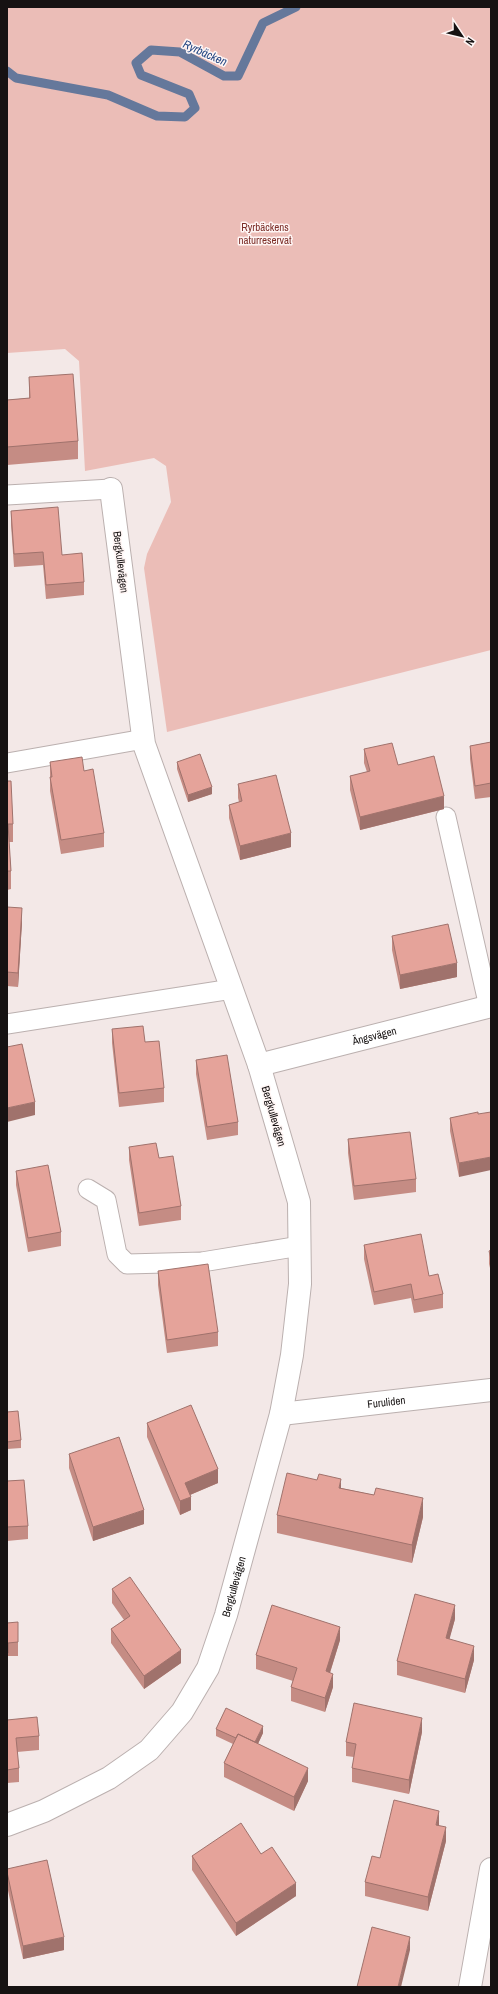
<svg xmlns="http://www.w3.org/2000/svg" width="498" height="1994" font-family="'Archivo Narrow',sans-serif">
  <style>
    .green { fill: #ebbdb7 }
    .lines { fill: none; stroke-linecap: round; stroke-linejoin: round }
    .stream { stroke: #65789b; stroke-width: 9 }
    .service-casing { stroke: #bbb0af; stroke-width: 21 }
    .minor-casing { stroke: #bbb0af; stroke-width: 24 }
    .service { stroke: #fff; stroke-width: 19 }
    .minor { stroke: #fff; stroke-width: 22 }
    .wall { fill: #c58c84 }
    .shaded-wall { fill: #a0726c }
    .building { fill: #e5a39a; stroke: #a0726c }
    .labels { text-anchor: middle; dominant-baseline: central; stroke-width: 3; stroke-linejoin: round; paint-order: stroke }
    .park-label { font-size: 11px; fill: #7c2e28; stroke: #fff6f5 }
    .street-label { font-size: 11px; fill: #161212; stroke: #fff6f5 }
    .water-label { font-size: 12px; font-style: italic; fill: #234582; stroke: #fff6f5 }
  </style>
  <rect width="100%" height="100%" fill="#f3e8e7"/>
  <!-- green -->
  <path class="green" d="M 7,7 L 491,7 L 491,650 L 167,732 L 144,568 L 147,554 L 171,502 L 166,466 L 154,458 L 85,471 L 79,361 L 65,349 L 7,353 Z"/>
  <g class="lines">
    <!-- stream -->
    <path class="stream" d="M 7,71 L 16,78 L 108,95 L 157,116 L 185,117 L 195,108 L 189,94 L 141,75 L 136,63 L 151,50 L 180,52 L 224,76 L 238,76 L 263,23 L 296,7"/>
    <defs>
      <path id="service" d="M 7,495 L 111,489
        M 7,763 L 144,739
        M 446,817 L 489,1007
        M 7,1024 L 232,989
        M 88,1189 L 106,1200 L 117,1254 L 127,1264 L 202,1262 L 300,1246"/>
      <g id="minor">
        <path id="s1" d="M 259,1065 L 491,1006"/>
        <path id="s2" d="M 281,1414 L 491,1390"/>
        <path id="s3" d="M 7,1825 L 44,1811 L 109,1778 L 149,1750 L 182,1712 L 208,1668 L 226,1615 L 281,1414 L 292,1355 L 300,1284 L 299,1202 L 259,1065 L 144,744 L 111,489"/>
        <path d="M 470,1987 L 491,1869"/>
      </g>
    </defs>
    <!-- service casing -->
    <use href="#service" class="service-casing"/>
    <!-- minor casing -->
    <use href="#minor" class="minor-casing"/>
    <!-- service -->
    <use href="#service" class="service"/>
    <!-- minor -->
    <use href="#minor" class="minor"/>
  </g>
  <!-- wall -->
  <path class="wall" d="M 29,377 L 78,441 L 78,459 L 7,465 L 7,400 L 29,398 Z
    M 11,511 L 62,555 L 84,582 L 84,595 L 46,599 L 43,565 L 14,567 L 11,525 Z
    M 491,742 L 491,797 L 475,799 L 470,759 L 470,746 Z
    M 364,749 L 444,809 L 360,830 L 350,790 L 350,776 L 367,772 L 364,763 Z
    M 50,762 L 84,771 L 104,833 L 104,847 L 61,854 L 50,791 Z
    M 177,762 L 212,794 L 188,802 L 177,769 Z
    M 7,781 L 13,824 L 13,842 L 9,842 L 11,871 L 11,889 L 7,890 Z
    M 238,784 L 291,847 L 240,860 L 229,818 L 229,805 L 239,802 L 238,798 Z
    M 7,907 L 22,922 L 18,987 L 7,986 Z
    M 392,936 L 457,977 L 400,989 L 392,950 Z
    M 112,1029 L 145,1042 L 164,1088 L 164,1102 L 119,1107 L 112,1043 Z
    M 196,1060 L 238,1122 L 238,1135 L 207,1140 L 196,1074 Z
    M 478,1114 L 459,1177 L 450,1131 L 450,1118 Z
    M 348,1139 L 416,1179 L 416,1192 L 354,1200 L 348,1153 Z
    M 129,1147 L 159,1158 L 181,1206 L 181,1220 L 139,1226 L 129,1160 Z
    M 16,1171 L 61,1232 L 61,1246 L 28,1252 L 16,1185 Z
    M 364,1245 L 429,1276 L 443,1294 L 443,1308 L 414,1313 L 411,1298 L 374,1305 L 364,1259 Z
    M 491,1250 L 491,1272 L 489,1264 L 489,1251 Z
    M 158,1271 L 218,1332 L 218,1346 L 167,1353 L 158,1285 Z
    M 7,1412 L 21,1440 L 21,1448 L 7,1449 Z
    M 147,1423 L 218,1483 L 190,1495 L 191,1510 L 180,1515 L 147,1437 Z
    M 69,1454 L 144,1524 L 93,1541 L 69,1468 Z
    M 7,1481 L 28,1526 L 28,1539 L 7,1541 Z
    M 341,1488 L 374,1495 L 423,1517 L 412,1563 L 277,1533 L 277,1515 Z
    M 112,1589 L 181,1663 L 144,1689 L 111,1643 L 111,1629 L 124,1620 L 112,1603 Z
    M 455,1619 L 449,1639 L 474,1660 L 465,1693 L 397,1675 L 397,1661 Z
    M 7,1623 L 18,1642 L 18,1656 L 8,1656 L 8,1667 L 7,1667 Z
    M 340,1640 L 330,1673 L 333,1687 L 325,1712 L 291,1701 L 291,1687 L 293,1681 L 256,1669 L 256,1655 Z
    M 7,1720 L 39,1736 L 39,1750 L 17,1752 L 19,1768 L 19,1782 L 7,1783 Z
    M 216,1729 L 263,1733 L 258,1744 L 308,1781 L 294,1811 L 224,1777 L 224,1763 L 233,1744 L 216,1736 Z
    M 422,1732 L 409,1794 L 352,1782 L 352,1768 L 354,1757 L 346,1756 L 346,1742 Z
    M 439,1825 L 439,1826 L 446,1841 L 428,1911 L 365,1896 L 365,1882 L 380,1858 Z
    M 261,1854 L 296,1896 L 236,1936 L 192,1870 L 192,1856 Z
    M 7,1869 L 64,1950 L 23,1959 L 7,1886 Z"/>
  <!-- shaded-wall -->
  <path class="shaded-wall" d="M 212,787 L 212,794 L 188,802 L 188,795 Z
    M 444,796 L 444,809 L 360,830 L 360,817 Z
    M 291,833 L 291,847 L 240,860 L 240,846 Z
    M 22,908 L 22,922 L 18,987 L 18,973 Z
    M 457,963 L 457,977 L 400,989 L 400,975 Z
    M 35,1102 L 35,1115 L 7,1122 L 7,1108 Z
    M 491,1157 L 491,1170 L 459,1177 L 459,1163 Z
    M 218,1469 L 218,1483 L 185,1497 L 185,1483 Z
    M 341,1479 L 341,1497 L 339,1488 Z
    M 191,1497 L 191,1510 L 180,1515 L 180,1501 Z
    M 423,1498 L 423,1517 L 412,1563 L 412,1545 Z
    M 144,1510 L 144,1524 L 93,1541 L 93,1527 Z
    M 455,1605 L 455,1619 L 446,1652 L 446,1638 Z
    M 340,1627 L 340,1640 L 326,1685 L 326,1671 Z
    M 474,1646 L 474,1660 L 465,1693 L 465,1679 Z
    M 181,1650 L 181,1663 L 144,1689 L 144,1676 Z
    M 333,1674 L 333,1687 L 325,1712 L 325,1698 Z
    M 422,1718 L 422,1732 L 409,1794 L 409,1780 Z
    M 263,1726 L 263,1733 L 253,1754 L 253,1747 Z
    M 308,1768 L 308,1781 L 294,1811 L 294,1797 Z
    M 439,1811 L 439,1825 L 436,1839 L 436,1825 Z
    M 446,1827 L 446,1841 L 428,1911 L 428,1897 Z
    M 296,1883 L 296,1896 L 236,1936 L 236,1923 Z
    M 64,1937 L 64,1950 L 23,1959 L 23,1946 Z
    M 410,1937 L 410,1950 L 401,1987 L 398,1987 Z"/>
  <!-- building -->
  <path class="building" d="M 73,374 L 78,441 L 7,447 L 7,400 L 30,398 L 29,377 Z
    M 58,507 L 62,555 L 82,553 L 84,582 L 46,585 L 43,552 L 14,554 L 11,511 Z
    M 491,742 L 491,783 L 475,786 L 470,746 Z
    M 392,743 L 398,765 L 434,756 L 444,796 L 360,817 L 350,776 L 370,771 L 364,749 Z
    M 200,754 L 212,787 L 188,795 L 177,762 Z
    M 82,757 L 84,771 L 93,769 L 104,833 L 61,840 L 50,777 L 52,777 L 50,762 Z
    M 276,775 L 291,833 L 240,846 L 229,805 L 242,801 L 238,784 Z
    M 7,781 L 11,781 L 13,824 L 8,824 L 11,871 L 7,871 Z
    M 7,907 L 22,908 L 18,973 L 7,972 Z
    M 448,924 L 457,963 L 400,975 L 392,936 Z
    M 143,1026 L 145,1042 L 159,1041 L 164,1088 L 119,1093 L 112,1029 Z
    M 22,1044 L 35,1102 L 7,1108 L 7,1047 Z
    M 227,1055 L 238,1122 L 207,1127 L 196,1060 Z
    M 478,1112 L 478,1114 L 491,1112 L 491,1157 L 459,1163 L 450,1118 Z
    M 410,1132 L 416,1179 L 354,1186 L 348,1139 Z
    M 156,1143 L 159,1158 L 173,1156 L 181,1206 L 139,1213 L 129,1147 Z
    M 48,1165 L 61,1232 L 28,1238 L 16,1171 Z
    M 421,1234 L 429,1276 L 438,1274 L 443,1294 L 414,1300 L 411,1284 L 374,1292 L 364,1245 Z
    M 491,1250 L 491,1259 L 489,1251 Z
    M 208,1264 L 218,1332 L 167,1340 L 158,1271 Z
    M 191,1405 L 218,1469 L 185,1483 L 191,1497 L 180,1501 L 147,1423 Z
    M 18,1411 L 21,1440 L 7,1442 L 7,1412 Z
    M 119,1437 L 144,1510 L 93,1527 L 69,1454 Z
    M 287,1473 L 317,1480 L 319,1474 L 341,1479 L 339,1488 L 374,1495 L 376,1488 L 423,1498 L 412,1545 L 277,1515 Z
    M 24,1480 L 28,1526 L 7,1527 L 7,1481 Z
    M 130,1577 L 181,1650 L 144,1676 L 111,1629 L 130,1616 L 112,1589 Z
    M 415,1594 L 455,1605 L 446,1638 L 474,1646 L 465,1679 L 397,1661 Z
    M 272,1605 L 340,1627 L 326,1671 L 333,1674 L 325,1698 L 291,1687 L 297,1668 L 256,1655 Z
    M 18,1622 L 18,1642 L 8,1643 L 8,1653 L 7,1653 L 7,1623 Z
    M 354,1703 L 422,1718 L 409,1780 L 352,1768 L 356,1744 L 346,1742 Z
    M 226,1708 L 263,1726 L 255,1742 L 238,1734 L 236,1738 L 216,1729 Z
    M 37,1717 L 39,1736 L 16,1738 L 19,1768 L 7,1770 L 7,1720 Z
    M 238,1734 L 308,1768 L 294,1797 L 224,1763 Z
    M 394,1800 L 439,1811 L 436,1825 L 446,1827 L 428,1897 L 365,1882 L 372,1856 L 380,1858 Z
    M 241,1823 L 261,1854 L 272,1847 L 296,1883 L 236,1923 L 192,1856 Z
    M 47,1860 L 64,1937 L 23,1946 L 7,1872 L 7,1869 Z
    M 372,1927 L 410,1937 L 398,1987 L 357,1987 Z"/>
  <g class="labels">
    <!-- park labels -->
    <g class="park-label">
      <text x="265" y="227">Ryrbäckens<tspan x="265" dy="13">naturreservat</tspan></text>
    </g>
    <!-- street labels -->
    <g class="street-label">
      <text transform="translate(121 562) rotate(83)">Bergkullevägen</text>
      <text stroke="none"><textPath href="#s1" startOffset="119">Ängsvägen</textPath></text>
      <text transform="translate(274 1116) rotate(74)">Bergkullevägen</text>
      <text stroke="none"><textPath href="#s2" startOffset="106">Furuliden</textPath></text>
      <text stroke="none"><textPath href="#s3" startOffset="348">Bergkullevägen</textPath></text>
    </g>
    <!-- water labels -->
    <g class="water-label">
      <text transform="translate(205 53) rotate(24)">Ryrbäcken</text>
    </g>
  </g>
  <!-- border -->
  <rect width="498" height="1994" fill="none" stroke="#161212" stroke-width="16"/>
  <!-- north arrow -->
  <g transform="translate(462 36) rotate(125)" stroke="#fff6f5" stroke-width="3" paint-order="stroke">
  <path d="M0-3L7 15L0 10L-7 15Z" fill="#161212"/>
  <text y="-6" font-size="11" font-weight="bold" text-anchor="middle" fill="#161212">N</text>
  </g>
</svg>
